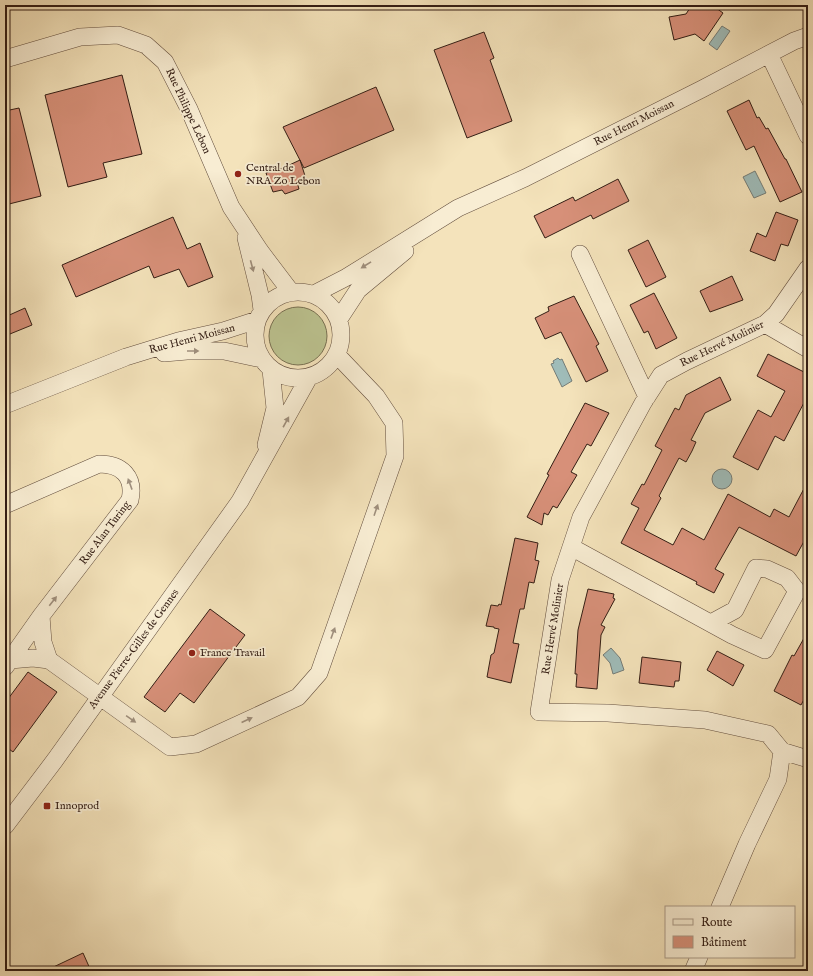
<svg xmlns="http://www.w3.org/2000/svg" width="813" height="976" font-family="'IM FELL English',serif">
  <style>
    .green { fill: #bcc390; stroke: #787052 }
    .water { fill: #9fbcb9; stroke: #747c77 }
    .building { fill: #d79079; stroke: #331d14 }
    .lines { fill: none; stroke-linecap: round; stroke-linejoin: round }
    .minor-casing { stroke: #634e3e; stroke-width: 18 }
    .minor { stroke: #f8edd3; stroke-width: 17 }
    .oneway { fill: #9f8f7d }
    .poi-dot { fill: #8f2418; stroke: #f8edd3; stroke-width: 1.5 }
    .labels { text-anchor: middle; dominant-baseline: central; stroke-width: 3.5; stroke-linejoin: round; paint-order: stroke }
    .street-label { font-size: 11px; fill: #331d14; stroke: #f8edd3 }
    .poi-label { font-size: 11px; fill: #331d14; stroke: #f8edd3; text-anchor: start }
  </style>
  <rect width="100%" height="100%" fill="#f4e3bb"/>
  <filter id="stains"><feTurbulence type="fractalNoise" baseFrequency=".005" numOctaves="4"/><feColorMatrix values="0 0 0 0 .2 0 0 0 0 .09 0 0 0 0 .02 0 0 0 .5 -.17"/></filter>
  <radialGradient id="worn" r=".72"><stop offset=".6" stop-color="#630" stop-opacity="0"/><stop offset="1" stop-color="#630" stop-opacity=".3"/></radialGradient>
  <!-- green -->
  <path class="green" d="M269 336a29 29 0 1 1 58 0a29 29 0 1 1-58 0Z"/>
  <!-- water -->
  <path class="water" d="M 722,26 L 730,31 L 717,50 L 709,44 Z
    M 755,171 L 766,193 L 754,198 L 743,177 Z
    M 558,358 L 560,360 L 562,359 L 572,381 L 562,387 L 551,364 L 554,363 L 553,361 Z
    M712 479a10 10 0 1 1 20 0a10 10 0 1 1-20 0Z
    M 611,648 L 620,658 L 624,670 L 613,674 L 610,663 L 603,655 Z"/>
  <!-- building -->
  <path class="building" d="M 692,5 L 712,5 L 723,13 L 704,41 L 695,34 L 674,40 L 669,17 L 686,14 Z
    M 484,32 L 494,58 L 490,60 L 512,121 L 467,138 L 434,50 Z
    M 122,75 L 142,154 L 103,163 L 107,177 L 68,187 L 45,95 Z
    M 376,87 L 394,130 L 304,168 L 283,127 Z
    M 749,100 L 757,118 L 759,117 L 766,129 L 768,128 L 785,159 L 786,159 L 802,192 L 780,202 L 754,146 L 746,150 L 727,111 Z
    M 19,108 L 41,196 L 5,205 L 5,111 Z
    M 300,160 L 306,179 L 297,182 L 299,189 L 285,194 L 282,190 L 273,192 L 266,173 L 283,168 Z
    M 618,179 L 629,201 L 593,219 L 591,215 L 545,238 L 534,216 L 573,197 L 575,201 Z
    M 776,212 L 798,220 L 788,246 L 781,244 L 775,261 L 750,251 L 757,233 L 766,237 Z
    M 173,217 L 187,249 L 200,243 L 213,277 L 188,287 L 179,269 L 154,278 L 149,266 L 76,297 L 62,265 Z
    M 648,240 L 666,277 L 646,287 L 628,250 Z
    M 732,276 L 743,300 L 710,312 L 700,291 Z
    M 654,293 L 677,338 L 656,349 L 648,331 L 644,333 L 630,305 Z
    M 574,296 L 599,344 L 596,346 L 608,371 L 586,382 L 561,332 L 545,339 L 535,318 L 549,311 L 548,307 Z
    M 25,308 L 32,325 L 5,336 L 5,317 Z
    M 768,354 L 808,374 L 808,395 L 784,441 L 775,436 L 758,470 L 733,457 L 758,410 L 771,417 L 785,391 L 757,376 Z
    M 720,377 L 731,400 L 705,413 L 691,440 L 696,442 L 692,451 L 686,462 L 679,458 L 659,496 L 661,498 L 644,530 L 673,545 L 682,528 L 704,540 L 728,494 L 770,517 L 774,509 L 789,517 L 808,481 L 808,534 L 796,556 L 739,527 L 715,569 L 724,574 L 714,593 L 696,584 L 697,582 L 621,543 L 639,508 L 631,504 L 642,484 L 644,485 L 662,450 L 655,446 L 675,408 L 679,410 L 686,395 Z
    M 585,403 L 609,413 L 591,446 L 587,444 L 571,472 L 577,475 L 557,508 L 553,506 L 548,515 L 544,513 L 542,525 L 527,517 L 549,475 L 547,474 Z
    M 515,538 L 538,543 L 535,560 L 539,561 L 534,583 L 529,582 L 524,609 L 520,609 L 513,643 L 519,644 L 511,683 L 487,677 L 491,655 L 494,653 L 499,629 L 494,628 L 494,627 L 486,626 L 491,605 L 498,606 L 499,604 L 501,605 Z
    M 588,589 L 614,594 L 613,598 L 615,599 L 601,625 L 605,627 L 601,635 L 597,689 L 576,687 L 577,674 L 575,674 L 578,630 Z
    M 210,609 L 245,635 L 194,703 L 180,693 L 165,712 L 144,697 Z
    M 808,631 L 808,692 L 801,705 L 774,691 L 792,655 L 794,656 Z
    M 717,651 L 744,665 L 733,686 L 707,670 Z
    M 642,657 L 681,662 L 679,681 L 675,681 L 674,687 L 639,683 Z
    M 28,672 L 57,692 L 13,752 L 5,746 L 5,703 Z
    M 83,953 L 91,971 L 45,971 Z"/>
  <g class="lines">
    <defs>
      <path id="minor" d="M 769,54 L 808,136
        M 5,59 L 80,37 L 118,35 L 146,45 L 165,62 L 189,109 L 231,207 L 260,251 L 291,292
        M 246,238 L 260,295 L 262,310
        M 580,254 L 647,397
        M255 335a43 43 0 1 1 86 0a43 43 0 1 1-86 0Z
        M 314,294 L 347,277 L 458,208 L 525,178 L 702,89 L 794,41 L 808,36
        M 339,319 L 358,290 L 405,251
        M 765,324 L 808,349
        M 164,353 L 187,351 L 224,351 L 262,359
        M 5,405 L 126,357 L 178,341 L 223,331 L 257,320
        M 266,445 L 275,408 L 271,370
        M 5,505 L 99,464 C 122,464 135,477 130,500 L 41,616 L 5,667
        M 571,547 L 732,635 L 765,650 L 797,591 L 787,578 L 767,569 L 756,568 L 735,610 L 711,623
        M 41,616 L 43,642 L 49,660
        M 10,660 L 33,658 L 49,660 L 170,747 L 196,744 L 298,697 L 319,673 L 395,456 L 394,423 L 376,396 L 337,355
        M 782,751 L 808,759
        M 5,826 L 55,760 L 240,501 L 309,377
        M 720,907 L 747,844 L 778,779 L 782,751 L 768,734 L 705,720 L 608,713 L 539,712 L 560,580 L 581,517 L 643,403 L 661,375 L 687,361 L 765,324 L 776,314 L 808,268
        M 693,971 L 699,957"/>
    </defs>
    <!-- minor casing -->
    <use href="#minor" class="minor-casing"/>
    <!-- minor -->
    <use href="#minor" class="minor"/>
  </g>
  <!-- one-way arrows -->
  <defs><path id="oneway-solid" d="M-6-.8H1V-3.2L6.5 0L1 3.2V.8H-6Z"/></defs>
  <g class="oneway">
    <use href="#oneway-solid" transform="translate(366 265) rotate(148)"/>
    <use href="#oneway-solid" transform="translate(252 266) rotate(75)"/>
    <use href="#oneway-solid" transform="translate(193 351)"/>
    <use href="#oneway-solid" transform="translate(286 422) rotate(-61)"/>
    <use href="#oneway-solid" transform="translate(130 484) rotate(-110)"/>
    <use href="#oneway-solid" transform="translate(376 510) rotate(-71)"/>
    <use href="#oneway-solid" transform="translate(53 601) rotate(-52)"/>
    <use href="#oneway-solid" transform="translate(333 633) rotate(-70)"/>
    <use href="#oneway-solid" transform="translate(131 719) rotate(35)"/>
    <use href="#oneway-solid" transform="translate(247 720) rotate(-25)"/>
  </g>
  <!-- markers -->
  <g class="poi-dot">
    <circle cx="238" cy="174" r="4"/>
    <circle cx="192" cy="653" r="4"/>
    <rect x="43" y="802" width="8" height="8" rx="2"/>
  </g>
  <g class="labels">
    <!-- street labels -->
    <g class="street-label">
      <text transform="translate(188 111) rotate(65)">Rue Philippe Lebon</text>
      <text transform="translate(634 123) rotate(-27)">Rue Henri Moissan</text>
      <text transform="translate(192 339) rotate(-15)">Rue Henri Moissan</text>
      <text transform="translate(722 344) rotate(-26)">Rue Hervé Molinier</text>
      <text transform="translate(105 533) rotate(-53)">Rue Alan Turing</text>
      <text transform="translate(553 629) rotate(-81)">Rue Hervé Molinier</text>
      <text transform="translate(134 649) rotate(-54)">Avenue Pierre-Gilles de Gennes</text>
    </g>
    <!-- poi labels -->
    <g class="poi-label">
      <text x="246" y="168">Central de<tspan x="246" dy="13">NRA Zo Lebon</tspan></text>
      <text x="200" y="653">France Travail</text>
      <text x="55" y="806">Innoprod</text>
    </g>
  </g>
  <!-- margin -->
  <rect width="813" height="976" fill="none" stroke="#f4e3bb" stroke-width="20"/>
  <rect x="6" y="6" width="801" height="964" fill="none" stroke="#331d14" stroke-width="2"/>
  <rect x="10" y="10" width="793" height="956" fill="none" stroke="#331d14"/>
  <!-- legend -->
  <rect x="665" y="906" width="130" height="52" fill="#f8edd3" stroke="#a99a87"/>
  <rect x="673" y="919" width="20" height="6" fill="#f8edd3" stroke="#a99a87"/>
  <text x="701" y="926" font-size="12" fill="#331d14">Route</text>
  <rect x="673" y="936" width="20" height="12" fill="#d79079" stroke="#a99a87"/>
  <text x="701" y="946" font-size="12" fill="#331d14">Bâtiment</text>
  <rect width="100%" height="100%" filter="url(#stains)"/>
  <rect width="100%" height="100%" fill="url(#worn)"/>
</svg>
